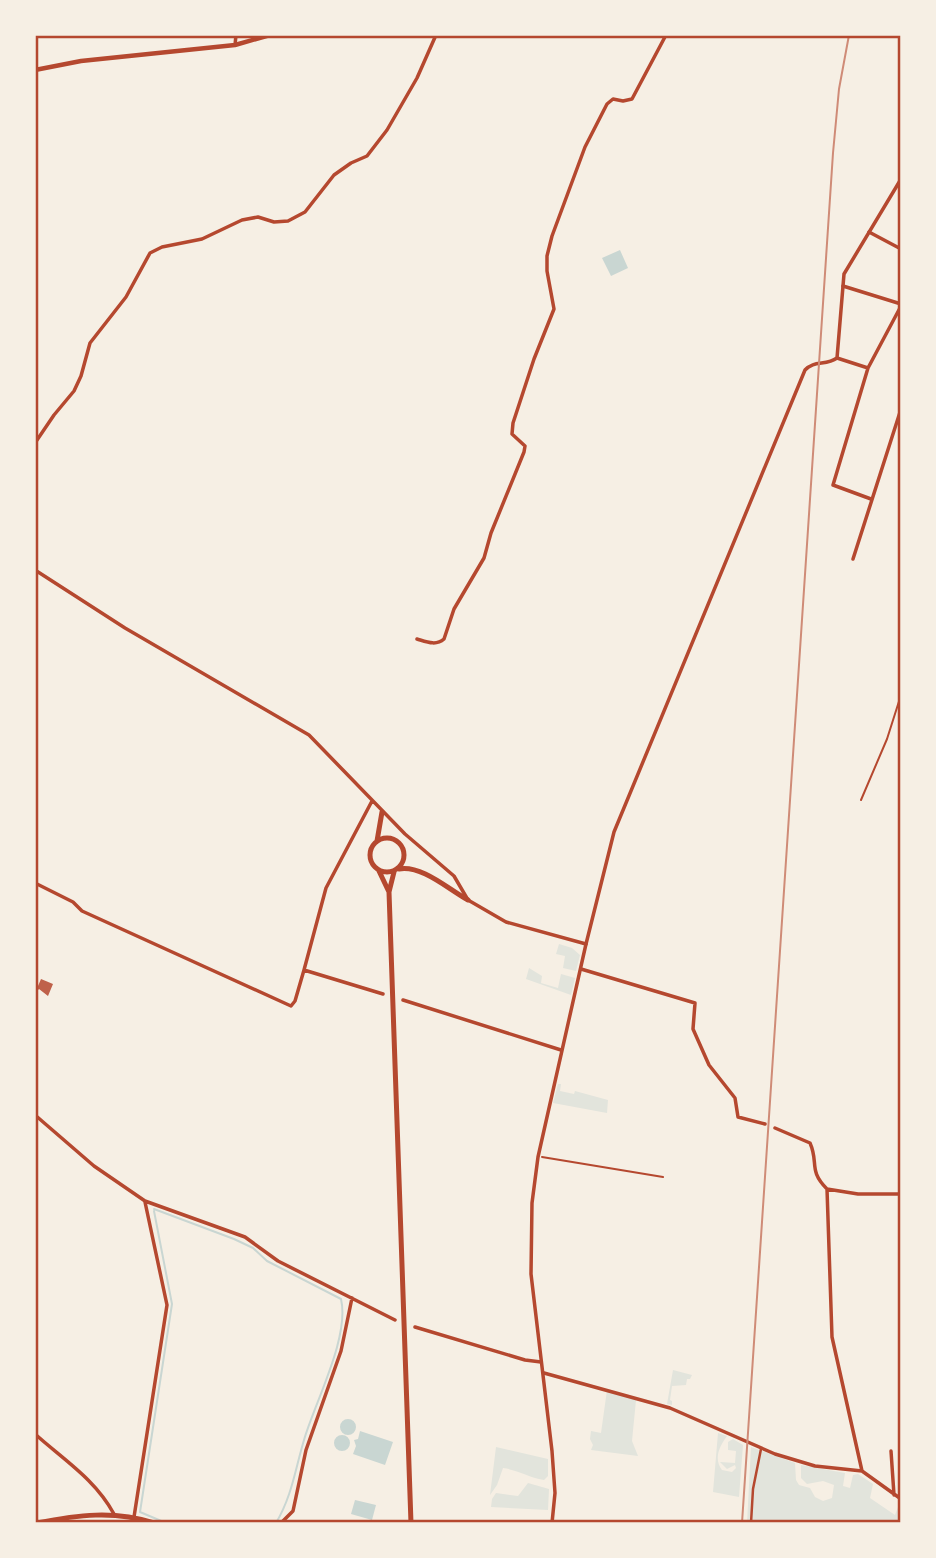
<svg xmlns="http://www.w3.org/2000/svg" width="936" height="1558" font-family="Lato,sans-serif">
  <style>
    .green { fill: #e2e4dc }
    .water { fill: #c9d6d2 }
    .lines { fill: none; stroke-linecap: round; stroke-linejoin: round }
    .stream { stroke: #c9d6d2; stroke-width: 2 }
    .building { fill: #bf614a }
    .path { stroke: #b5482f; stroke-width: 2 }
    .pedestrian { stroke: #b5482f; stroke-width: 2.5 }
    .minor { stroke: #b5482f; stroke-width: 3.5 }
    .tertiary { stroke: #b5482f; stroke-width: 3.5 }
    .secondary { stroke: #b5482f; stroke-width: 4.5 }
    .primary { stroke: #b5482f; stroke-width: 5 }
    .rail { stroke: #cf8b77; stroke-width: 2 }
    .neatline { fill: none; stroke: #b5482f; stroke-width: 2.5 }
  </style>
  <rect width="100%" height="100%" fill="#f6efe4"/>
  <!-- green -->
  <path class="green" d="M 559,944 L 572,948 L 580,955 L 576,971 L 563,968 L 565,956 L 556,954 Z
    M 529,968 L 542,976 L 541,983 L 558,988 L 561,974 L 575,978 L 571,995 L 526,979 Z
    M 558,1084 L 561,1084 L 560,1091 L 574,1094 L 575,1091 L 608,1100 L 607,1113 L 553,1103 Z
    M 673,1370 L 692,1375 L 690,1379 L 687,1379 L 686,1385 L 672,1386 L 670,1400 L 672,1401 L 672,1405 L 667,1404 Z
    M 607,1390 L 636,1400 L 632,1441 L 638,1456 L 591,1450 L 593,1445 L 590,1439 L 591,1431 L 601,1433 Z
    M 718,1433 L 727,1436 C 720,1446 713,1458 722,1470 L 732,1472 L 736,1468 L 735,1465 L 727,1469 L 720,1462 L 735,1463 L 736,1451 L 728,1450 L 728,1442 L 733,1439 L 743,1445 L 739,1497 L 713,1492 Z
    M 496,1447 L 548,1459 L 548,1476 L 544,1480 C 528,1477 518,1470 503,1468 L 497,1485 L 490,1495 Z
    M 751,1447 L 795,1463 L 796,1480 L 799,1485 L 810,1488 L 815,1497 L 823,1501 L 832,1498 L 834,1485 L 823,1481 L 807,1484 L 801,1478 L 801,1465 L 845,1473 L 843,1486 L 850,1488 L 853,1475 L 858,1474 L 873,1484 L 870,1498 L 895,1515 L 898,1507 L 901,1507 L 901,1523 L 747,1523 Z
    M 528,1483 L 549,1489 L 548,1510 L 491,1507 L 492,1499 L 496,1493 L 518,1496 Z"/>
  <!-- water -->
  <path class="water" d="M 620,250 L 628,268 L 611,276 L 602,258 Z
    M340 1427a8 8 0 1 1 16 0a8 8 0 1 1-16 0Z
    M 360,1431 L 393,1442 L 385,1465 L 353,1454 L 356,1446 L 354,1440 L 358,1439 Z
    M334 1443a8 8 0 1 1 16 0a8 8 0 1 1-16 0Z
    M 355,1500 L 376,1505 L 372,1520 L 351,1514 Z"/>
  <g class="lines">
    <!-- stream -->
    <path class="stream" d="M 154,1209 L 234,1239 L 253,1248 L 267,1261 L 341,1299 C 350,1337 315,1402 304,1440 C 295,1470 292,1496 276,1523
      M 154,1211 L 172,1304 L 140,1512 L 166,1523"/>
  </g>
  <!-- building -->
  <path class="building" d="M 41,979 L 53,984 L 48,996 L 39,989 L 35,993 Z"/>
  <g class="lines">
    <!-- path -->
    <path class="path" d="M 861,800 L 887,739 L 901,695
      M 542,1157 L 663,1177"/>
    <!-- pedestrian -->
    <path class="pedestrian" d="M 751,1523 L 753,1489 L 761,1449"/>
    <!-- minor -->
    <path class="minor" d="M 235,45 L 236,35
      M 869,232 L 901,249
      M 843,286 L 901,304
      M 837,358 L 868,368
      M 35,443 L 54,415 L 74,391 L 81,376 L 90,343 L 126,297 L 150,253 L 162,247 L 202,239 L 242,220 L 258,217 L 274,222 L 288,221 L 305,212 L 334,175 L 351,163 L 367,156 L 387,130 L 417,78 L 436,35
      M 871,499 L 833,485 L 868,368 L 901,306
      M 853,559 L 901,409
      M 35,570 L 125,628 L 309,735 L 405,834 L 454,876 L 468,900 L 506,922 L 586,944
      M 417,639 C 427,642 436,646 444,639 L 454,609 L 484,558 L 491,533 L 524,452 L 525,446 L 512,434 L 513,423 L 534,359 L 554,309 L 547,271 L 547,256 L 552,236 L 585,147 L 607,104 L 613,99 L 623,101 L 632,99 L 666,35
      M 35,883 L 73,902 L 82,911 L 291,1006 L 295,1001 L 304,970 L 383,994
      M 581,969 L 695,1003 L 693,1029 L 709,1065 L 735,1098 L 738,1117 L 765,1124
      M 304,970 L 326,888 L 372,801
      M 403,1000 L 561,1050
      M 35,1115 L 94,1166 L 145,1201 L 245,1237 L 278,1261 L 395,1320
      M 775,1128 L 810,1143 C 819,1163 808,1170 827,1189 L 858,1194 L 901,1194
      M 827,1189 L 832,1337 L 862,1471
      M 415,1327 L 525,1360 L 541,1362
      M 544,1373 L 670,1408 L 775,1454 L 815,1466 L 862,1471 L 901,1499
      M 35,1434 C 64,1460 95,1479 114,1514
      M 891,1451 L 894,1495
      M 134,1517 L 167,1305 L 145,1202
      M 281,1523 L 293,1511 L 306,1450 L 341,1351 L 352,1298"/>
    <!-- tertiary -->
    <path class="tertiary" d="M 552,1523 L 555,1493 L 552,1451 L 531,1274 L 532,1203 L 538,1157 L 586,944 L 614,832 L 805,370 C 814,360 826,366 837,358 L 844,274 L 901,179"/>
    <!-- secondary -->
    <path class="secondary" d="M 35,70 L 81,61 L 235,45 L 270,35"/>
    <!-- primary -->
    <path class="primary" d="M370 855a17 17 0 1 1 34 0a17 17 0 1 1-34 0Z
      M 377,841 L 382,812
      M 399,869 C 422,865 448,889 468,900
      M 379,871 L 389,892 L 411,1523
      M 389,892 L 394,872
      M 37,1523 C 77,1515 114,1510 154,1523"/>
    <!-- rail -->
    <path class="rail" d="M 742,1523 L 833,153 L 839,89 L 849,35"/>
  </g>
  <!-- border -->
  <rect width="936" height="1558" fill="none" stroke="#f6efe4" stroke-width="74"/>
  <rect x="37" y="37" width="862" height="1484" class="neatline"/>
</svg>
